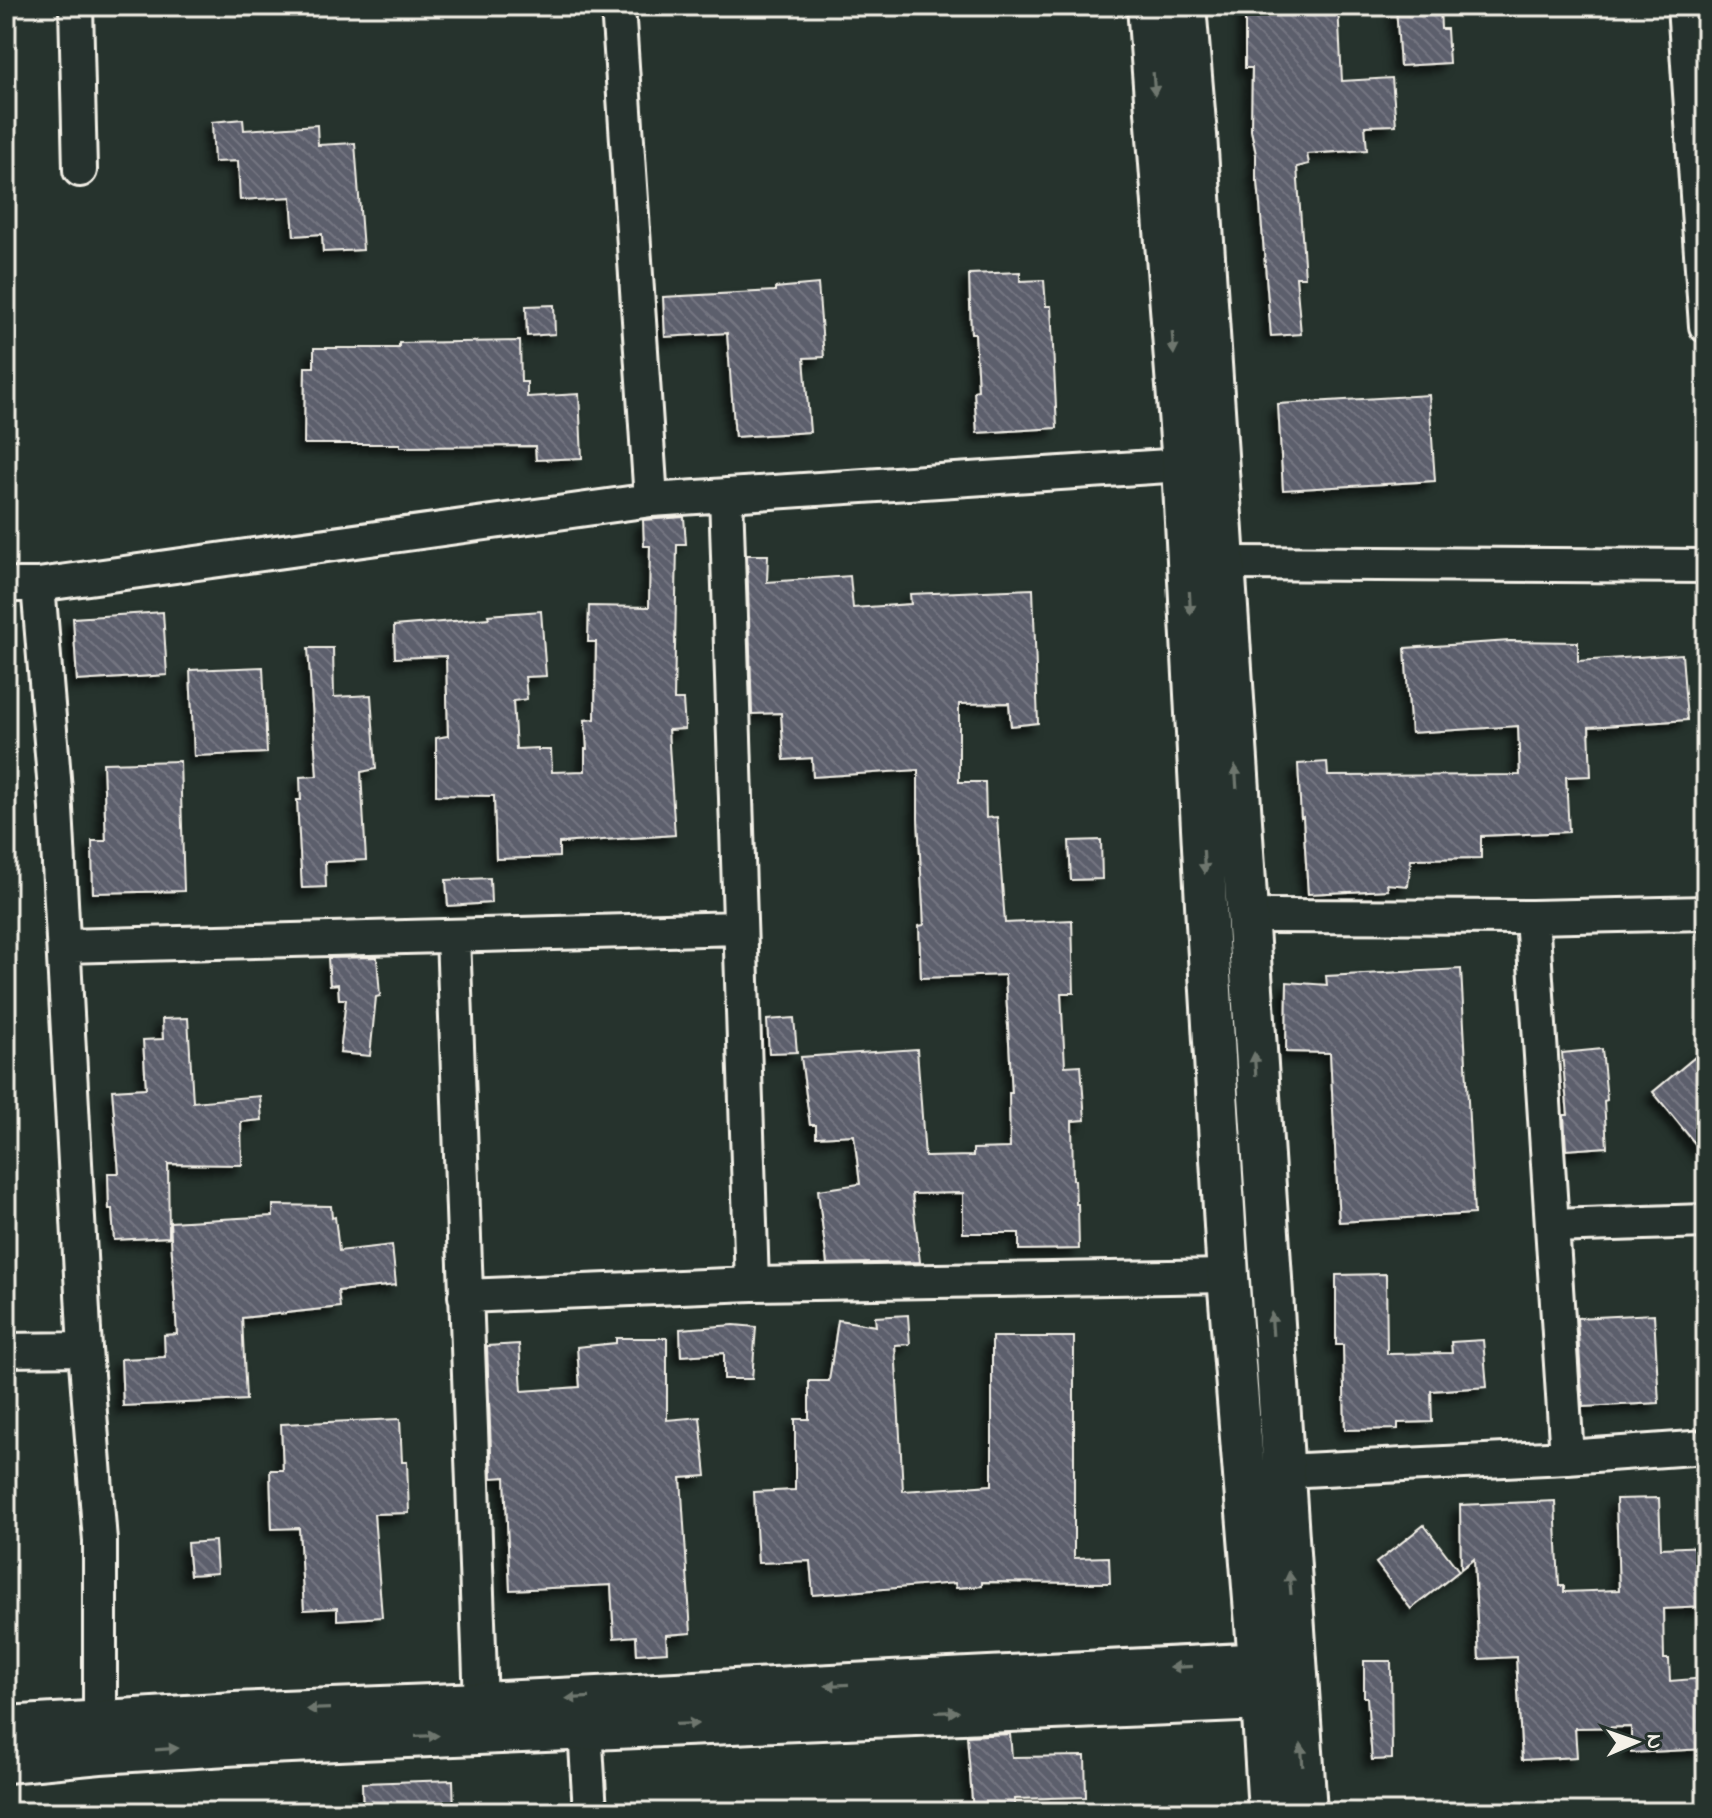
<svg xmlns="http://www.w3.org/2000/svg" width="1712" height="1818" font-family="'Indie Flower',sans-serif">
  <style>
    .building { fill: url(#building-back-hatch); stroke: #f4f1e8; stroke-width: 2; filter: url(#shadow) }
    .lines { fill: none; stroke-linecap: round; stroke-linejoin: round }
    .minor-casing { stroke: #f4f1e8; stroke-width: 38 }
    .tertiary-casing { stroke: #f4f1e8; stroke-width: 46 }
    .minor { stroke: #26332d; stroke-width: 32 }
    .tertiary { stroke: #26332d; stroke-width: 40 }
    .oneway { fill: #6e766e }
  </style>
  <defs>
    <pattern id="building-back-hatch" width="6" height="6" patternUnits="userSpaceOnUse" patternTransform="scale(2)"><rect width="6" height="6" fill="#5c5e6c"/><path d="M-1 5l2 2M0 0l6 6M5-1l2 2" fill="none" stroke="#747681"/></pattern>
    <filter id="shadow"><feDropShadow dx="-7" dy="7" stdDeviation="4" flood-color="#0009"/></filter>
  </defs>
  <rect width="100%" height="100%" fill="#26332d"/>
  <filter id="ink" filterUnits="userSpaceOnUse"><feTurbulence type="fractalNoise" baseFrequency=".0125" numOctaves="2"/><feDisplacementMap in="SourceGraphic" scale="16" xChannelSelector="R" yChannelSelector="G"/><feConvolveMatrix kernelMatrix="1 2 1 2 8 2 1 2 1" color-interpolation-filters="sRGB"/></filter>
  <g filter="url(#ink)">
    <!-- building -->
    <path class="building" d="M 1245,6 L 1338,6 L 1342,81 L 1392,78 L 1396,125 L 1365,126 L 1367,150 L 1307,154 L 1309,164 L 1297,167 L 1305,277 L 1296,277 L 1301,334 L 1271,336 L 1258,181 L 1256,181 L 1256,154 L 1251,130 L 1252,68 L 1245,68 Z
      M 1396,6 L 1440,6 L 1441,29 L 1447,29 L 1449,63 L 1400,66 Z
      M 243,119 L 244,130 L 317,125 L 318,145 L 355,143 L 363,250 L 323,252 L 322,234 L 294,236 L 291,197 L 240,200 L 238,161 L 214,162 L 212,122 Z
      M 1020,272 L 1020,281 L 1044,280 L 1046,306 L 1051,306 L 1057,428 L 977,433 L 974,391 L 978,390 L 975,333 L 971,333 L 969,274 Z
      M 818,284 L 824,357 L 804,358 L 810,432 L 735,437 L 727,333 L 665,337 L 663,297 L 775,291 L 775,288 Z
      M 554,305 L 555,334 L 527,336 L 526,306 Z
      M 520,341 L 521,382 L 527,382 L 527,397 L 579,394 L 582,458 L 536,460 L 535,446 L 400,447 L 400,444 L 304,444 L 305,367 L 314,367 L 314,348 L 399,348 L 399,343 Z
      M 1429,395 L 1435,481 L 1283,490 L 1278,404 Z
      M 684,517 L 686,544 L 677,544 L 674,700 L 683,700 L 685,729 L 668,730 L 675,835 L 559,843 L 559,857 L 496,859 L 494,796 L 436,795 L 436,738 L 448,736 L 446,656 L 395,658 L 394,626 L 489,618 L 488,615 L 541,611 L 546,676 L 525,677 L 527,699 L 513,701 L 516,749 L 538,748 L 538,750 L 551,750 L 552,772 L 585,771 L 585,749 L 587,749 L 585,720 L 595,719 L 596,642 L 588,642 L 589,606 L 649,607 L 650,546 L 644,546 L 643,520 Z
      M 747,555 L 768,555 L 767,582 L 850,576 L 853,608 L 911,604 L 910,594 L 1033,589 L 1038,723 L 1011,726 L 1009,703 L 959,704 L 959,782 L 985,782 L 986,818 L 997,817 L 1005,923 L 1072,920 L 1074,993 L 1061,993 L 1065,1066 L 1081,1065 L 1085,1120 L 1072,1121 L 1073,1180 L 1075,1180 L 1076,1204 L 1078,1204 L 1079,1249 L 1019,1250 L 1019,1233 L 963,1233 L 963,1193 L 912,1194 L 920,1262 L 827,1264 L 818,1190 L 860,1184 L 854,1135 L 816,1137 L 816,1125 L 810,1125 L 801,1057 L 917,1049 L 925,1157 L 973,1156 L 973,1149 L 1010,1148 L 1009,1093 L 1012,1093 L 1005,975 L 921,978 L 919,926 L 924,925 L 918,819 L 918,770 L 813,777 L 812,758 L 784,760 L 781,713 L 752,714 Z
      M 163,612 L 167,675 L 77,681 L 73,618 Z
      M 1510,641 L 1578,642 L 1578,661 L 1682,654 L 1687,720 L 1589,727 L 1591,776 L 1566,777 L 1569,832 L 1481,836 L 1481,858 L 1411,859 L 1408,886 L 1387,884 L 1388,890 L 1308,894 L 1303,817 L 1301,818 L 1298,764 L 1327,762 L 1328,776 L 1520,775 L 1518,726 L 1411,733 L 1408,694 L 1405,648 Z
      M 308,648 L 333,648 L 334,697 L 371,695 L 376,769 L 361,772 L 366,860 L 325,862 L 326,887 L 302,888 L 297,800 L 301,800 L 300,777 L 317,776 Z
      M 263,667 L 267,753 L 194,756 L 190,670 Z
      M 180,761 L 184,891 L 93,893 L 92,841 L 106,841 L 103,763 Z
      M 1101,840 L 1102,879 L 1071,880 L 1069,841 Z
      M 490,878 L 491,903 L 448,906 L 446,880 Z
      M 377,957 L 380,996 L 376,997 L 370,1056 L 340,1053 L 346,999 L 339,999 L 338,984 L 330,985 L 328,958 Z
      M 1461,969 L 1474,1214 L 1339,1222 L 1330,1053 L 1286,1052 L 1287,982 L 1327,985 L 1326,976 Z
      M 188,1018 L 193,1102 L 260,1096 L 262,1120 L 241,1122 L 242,1165 L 168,1164 L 169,1237 L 114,1240 L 112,1209 L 109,1209 L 108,1173 L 119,1173 L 112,1090 L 146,1088 L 143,1040 L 163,1039 L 162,1019 Z
      M 794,1018 L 797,1052 L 769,1053 L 767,1020 Z
      M 1706,1048 L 1706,1157 L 1653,1092 Z
      M 1602,1049 L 1607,1100 L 1604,1101 L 1607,1147 L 1566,1150 L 1564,1115 L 1568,1115 L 1562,1053 Z
      M 273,1205 L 331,1206 L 332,1218 L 335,1217 L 339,1251 L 392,1245 L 396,1285 L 338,1291 L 340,1307 L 242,1318 L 246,1400 L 123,1406 L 121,1359 L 165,1357 L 164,1335 L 177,1334 L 170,1222 L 273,1216 Z
      M 1386,1274 L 1387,1354 L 1452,1353 L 1451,1342 L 1483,1340 L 1487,1387 L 1431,1391 L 1432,1422 L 1398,1423 L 1398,1429 L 1345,1430 L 1343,1345 L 1336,1345 L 1336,1275 Z
      M 1654,1314 L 1659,1403 L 1583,1407 L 1577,1318 Z
      M 908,1315 L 910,1344 L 895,1345 L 903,1491 L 992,1485 L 992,1337 L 1074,1337 L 1074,1558 L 1109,1557 L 1110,1583 L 982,1582 L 982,1586 L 956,1588 L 955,1583 L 813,1595 L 810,1561 L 758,1563 L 754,1492 L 795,1490 L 795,1419 L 809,1419 L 809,1381 L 829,1381 L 838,1320 L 876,1326 L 875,1317 Z
      M 734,1325 L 756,1327 L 752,1379 L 724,1379 L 724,1353 L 681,1356 L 680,1329 Z
      M 616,1338 L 667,1338 L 667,1420 L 700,1417 L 706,1476 L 681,1478 L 691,1633 L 666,1635 L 667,1652 L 637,1654 L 636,1636 L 614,1638 L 611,1585 L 510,1590 L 505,1477 L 492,1478 L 487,1346 L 519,1344 L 522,1391 L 580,1387 L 577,1347 L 616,1343 Z
      M 400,1419 L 402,1462 L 407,1462 L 409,1513 L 374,1514 L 382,1617 L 337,1620 L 337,1608 L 304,1610 L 299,1528 L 272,1529 L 270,1470 L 283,1470 L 281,1424 Z
      M 1659,1498 L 1661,1548 L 1706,1546 L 1706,1607 L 1663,1609 L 1664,1659 L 1669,1659 L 1670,1681 L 1706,1678 L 1706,1749 L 1631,1753 L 1631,1727 L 1575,1728 L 1577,1757 L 1522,1760 L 1516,1657 L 1479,1659 L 1474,1559 L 1461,1569 L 1460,1505 L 1555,1501 L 1559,1586 L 1564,1586 L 1564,1592 L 1619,1590 L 1616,1499 Z
      M 1424,1525 L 1459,1571 L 1411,1609 L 1376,1563 Z
      M 215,1541 L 217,1573 L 190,1575 L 187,1543 Z
      M 1364,1661 L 1391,1661 L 1392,1759 L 1372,1760 L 1367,1697 L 1364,1697 Z
      M 1010,1734 L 1012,1757 L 1085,1756 L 1086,1797 L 1014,1799 L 1015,1812 L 973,1812 L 967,1736 Z
      M 453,1780 L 454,1812 L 363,1812 L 362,1783 Z"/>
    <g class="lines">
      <defs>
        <path id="minor" d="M 76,6 L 80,170
          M 618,6 L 651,500
          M 1684,6 L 1706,326
          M 726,495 L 752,1284
          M 1223,563 L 1706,566
          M 6,585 L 38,585 L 651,500 L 1183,465
          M 38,585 L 55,790 L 85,1349 L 100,1541 L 100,1744
          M 1245,916 L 1532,917 L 1706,913
          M 1532,917 L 1567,1457
          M 453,936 L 481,1703
          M 64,946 L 740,928
          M 1552,1226 L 1706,1221
          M 465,1296 L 752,1284 L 1228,1276
          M 6,1350 L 85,1349
          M 1283,1471 L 1567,1457 L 1706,1447
          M 585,1728 L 590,1812"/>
        <path id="tertiary" d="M 1148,6 L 1183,465 L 1207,923 L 1228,1276 L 1262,1699 L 1269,1812
          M 1185,6 L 1196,135 C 1231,694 1266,1253 1306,1812
          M 6,1727 L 235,1713 L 481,1703 L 1284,1662
          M 6,1762 L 100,1753 L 243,1744 L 1288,1699"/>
      </defs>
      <!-- minor casing -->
      <use href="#minor" class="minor-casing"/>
      <!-- tertiary casing -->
      <use href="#tertiary" class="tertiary-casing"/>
      <!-- minor -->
      <use href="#minor" class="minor"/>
      <!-- tertiary -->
      <use href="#tertiary" class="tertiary"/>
    </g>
    <!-- one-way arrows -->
    <defs><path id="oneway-solid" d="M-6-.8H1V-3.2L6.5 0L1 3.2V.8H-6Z" transform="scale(2)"/></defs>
    <g class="oneway">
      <use href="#oneway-solid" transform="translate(1154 84) rotate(86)"/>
      <use href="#oneway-solid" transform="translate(1173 343) rotate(86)"/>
      <use href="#oneway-solid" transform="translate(1190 603) rotate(87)"/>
      <use href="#oneway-solid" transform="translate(1236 777) rotate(-94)"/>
      <use href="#oneway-solid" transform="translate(1204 862) rotate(87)"/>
      <use href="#oneway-solid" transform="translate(1255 1064) rotate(-94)"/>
      <use href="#oneway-solid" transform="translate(1272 1324) rotate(-94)"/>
      <use href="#oneway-solid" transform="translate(1290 1583) rotate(-95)"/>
      <use href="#oneway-solid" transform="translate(1181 1667) rotate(177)"/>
      <use href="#oneway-solid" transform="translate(837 1685) rotate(177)"/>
      <use href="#oneway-solid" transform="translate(578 1698) rotate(177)"/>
      <use href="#oneway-solid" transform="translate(318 1709) rotate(178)"/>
      <use href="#oneway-solid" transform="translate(947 1712) rotate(-2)"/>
      <use href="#oneway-solid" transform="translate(687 1724) rotate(-2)"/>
      <use href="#oneway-solid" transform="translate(427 1736) rotate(-2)"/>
      <use href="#oneway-solid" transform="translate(167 1749) rotate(-4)"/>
      <use href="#oneway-solid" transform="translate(1302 1755) rotate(-94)"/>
    </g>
  </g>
  <!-- margin -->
  <rect width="1712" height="1818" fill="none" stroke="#26332d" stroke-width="32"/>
  <rect x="16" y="16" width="1680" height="1786" fill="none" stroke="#f4f1e8" stroke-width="3" filter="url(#ink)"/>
  <!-- north arrow -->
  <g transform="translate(1636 1742) rotate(88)" stroke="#26332d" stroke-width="6" paint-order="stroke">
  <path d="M0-6L14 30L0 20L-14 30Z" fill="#f4f1e8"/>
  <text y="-12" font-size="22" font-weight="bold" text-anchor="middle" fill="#f4f1e8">N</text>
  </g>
</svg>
